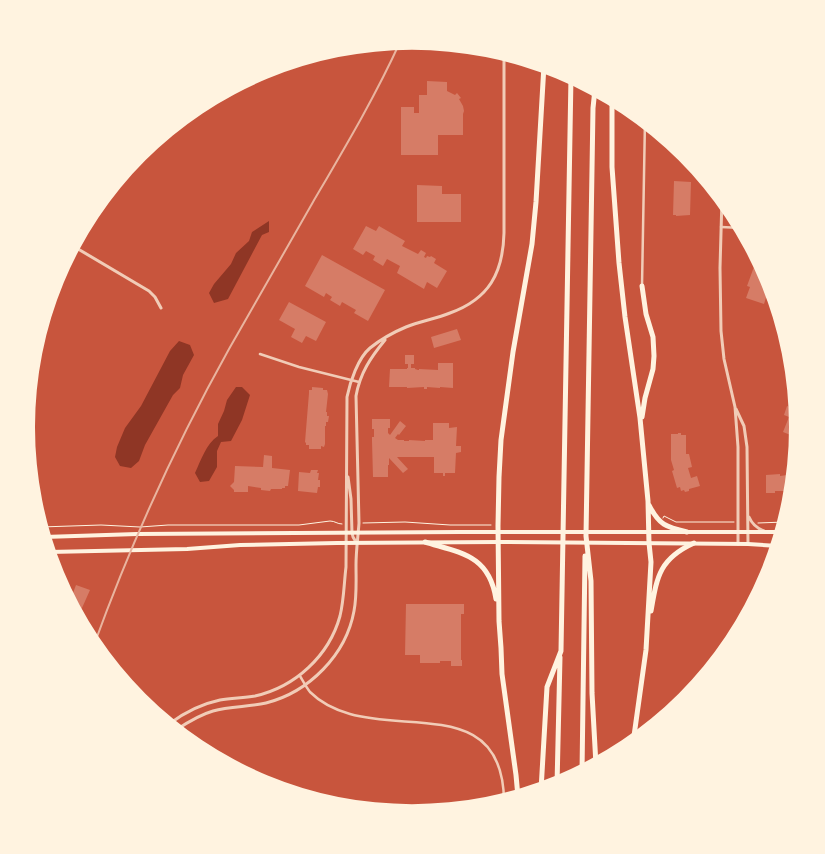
<svg xmlns="http://www.w3.org/2000/svg" width="825" height="854" font-family="'DM Sans',sans-serif">
  <style>
    .water { fill: #8f3625 }
    .building { fill: #d67c66 }
    .lines { fill: none; stroke-linecap: round; stroke-linejoin: round }
    .path { stroke: #fff3e0; stroke-width: 1 }
    .minor { stroke: #f1ccb7; stroke-width: 2.5 }
    .tertiary { stroke: #f1ccb7; stroke-width: 3 }
    .secondary { stroke: #fff3e0; stroke-width: 4 }
    .motorway { stroke: #fff3e0; stroke-width: 5 }
    .rail { stroke: #e9b49f; stroke-width: 2 }
  </style>
  <rect width="100%" height="100%" fill="#c8553d"/>
  <!-- water -->
  <path class="water" d="M 269,221 L 269,232 L 262,235 L 228,299 L 214,303 L 209,293 L 214,284 L 231,264 L 236,253 L 249,241 L 252,232 Z
    M 179,341 L 190,345 L 194,355 L 183,375 L 180,388 L 173,395 L 145,445 L 139,461 L 131,468 L 120,466 L 115,457 L 117,447 L 125,428 L 141,406 L 170,351 Z
    M 236,387 L 242,387 L 250,395 L 242,420 L 231,441 L 221,442 L 217,451 L 217,467 L 209,481 L 200,482 L 195,473 C 201,460 206,444 218,436 L 218,424 L 224,411 L 227,400 Z"/>
  <!-- building -->
  <path class="building" d="M 427,81 L 447,82 L 447,91 L 455,95 L 457,93 L 461,98 L 459,99 L 463,106 L 464,111 L 463,114 L 463,135 L 438,135 L 438,155 L 401,155 L 401,107 L 414,107 L 414,113 L 419,113 L 419,95 L 427,95 Z
    M 674,181 L 691,182 L 690,215 L 676,216 L 676,215 L 673,215 Z
    M 417,185 L 442,186 L 442,194 L 461,194 L 461,222 L 417,222 Z
    M 366,226 L 376,231 L 379,226 L 405,241 L 402,246 L 418,254 L 421,250 L 426,253 L 424,257 L 426,258 L 427,256 L 430,257 L 431,256 L 436,259 L 434,263 L 447,271 L 437,288 L 427,282 L 424,289 L 397,273 L 400,266 L 387,259 L 383,266 L 373,260 L 375,256 L 366,251 L 363,255 L 353,249 Z
    M 322,255 L 385,290 L 368,321 L 354,313 L 356,310 L 342,302 L 340,306 L 330,300 L 332,297 L 326,293 L 324,297 L 305,286 Z
    M 760,261 L 769,279 L 772,289 L 769,288 L 764,304 L 746,298 L 750,287 L 747,286 L 755,264 L 758,266 Z
    M 289,302 L 326,322 L 316,341 L 306,336 L 302,343 L 291,337 L 295,329 L 279,320 Z
    M 457,329 L 461,340 L 434,348 L 431,337 Z
    M 405,355 L 414,355 L 414,364 L 411,364 L 411,368 L 415,368 L 415,369 L 418,370 L 419,370 L 419,369 L 438,370 L 438,363 L 453,363 L 453,388 L 440,387 L 440,388 L 427,387 L 427,389 L 424,389 L 424,387 L 407,388 L 407,387 L 389,387 L 390,369 L 407,369 L 407,368 L 408,368 L 408,364 L 405,364 Z
    M 312,387 L 323,388 L 323,390 L 327,390 L 328,394 L 326,412 L 327,412 L 327,416 L 329,416 L 328,422 L 326,422 L 326,426 L 325,426 L 325,444 L 324,447 L 321,446 L 321,449 L 309,449 L 309,445 L 306,445 L 306,443 L 305,442 L 309,393 L 309,390 L 312,390 Z
    M 796,396 L 799,427 L 798,438 L 783,432 L 789,417 L 784,415 L 787,406 L 792,408 Z
    M 372,419 L 390,419 L 390,428 L 388,428 L 388,433 L 390,435 L 400,421 L 406,426 L 399,435 L 398,434 L 395,438 L 398,440 L 404,440 L 404,441 L 409,441 L 409,440 L 425,441 L 425,440 L 433,440 L 433,423 L 449,423 L 449,428 L 457,427 L 456,446 L 461,446 L 461,452 L 456,453 L 455,473 L 445,473 L 445,476 L 443,476 L 443,473 L 434,473 L 434,457 L 397,457 L 408,469 L 403,473 L 389,458 L 389,465 L 388,465 L 388,477 L 373,477 L 372,441 L 372,437 L 374,437 L 374,429 L 372,429 Z
    M 678,433 L 681,433 L 681,435 L 686,435 L 686,454 L 689,454 L 692,467 L 688,468 L 691,478 L 697,476 L 700,486 L 689,489 L 689,491 L 685,492 L 684,490 L 681,491 L 680,487 L 677,488 L 672,471 L 674,470 L 671,460 L 671,434 L 678,434 Z
    M 264,455 L 272,456 L 272,468 L 290,470 L 288,486 L 285,486 L 285,488 L 282,488 L 282,489 L 271,489 L 270,491 L 261,490 L 261,488 L 248,486 L 248,492 L 234,492 L 234,490 L 230,486 L 234,482 L 235,466 L 263,467 Z
    M 311,470 L 318,470 L 317,473 L 319,473 L 318,480 L 320,480 L 320,487 L 318,487 L 317,493 L 298,491 L 299,472 L 310,473 Z
    M 780,474 L 780,476 L 794,474 L 792,491 L 775,491 L 775,493 L 766,493 L 766,475 Z
    M 76,585 L 90,590 L 78,617 L 70,601 Z
    M 406,604 L 464,604 L 464,614 L 461,614 L 461,660 L 462,660 L 462,666 L 451,666 L 451,661 L 440,661 L 440,663 L 420,663 L 420,655 L 405,655 Z"/>
  <g class="lines">
    <!-- path -->
    <path class="path" d="M 663,518 L 664,516 L 676,522 L 734,522
      M 363,523 L 405,522 L 450,525 L 491,525
      M 758,523 L 785,522
      M 41,527 L 101,525 L 140,527 L 168,525 L 299,525 L 330,521 C 335,521 337,524 342,524"/>
    <!-- minor -->
    <path class="minor" d="M 721,227 L 742,228
      M 642,286 L 645,120
      M 260,354 L 299,367 L 359,382
      M 300,676 C 303,681 306,687 310,692 C 320,702 336,710 350,714 C 413,732 503,701 504,801"/>
    <!-- tertiary -->
    <path class="tertiary" d="M 722,198 L 720,268 L 721,331 L 724,359 L 735,407 L 738,447 L 738,544
      M 73,246 L 149,291 L 155,297 L 161,308
      M 736,409 L 744,426 L 747,447 L 748,544
      M 348,477 L 351,499 L 352,533 L 353,537 L 356,542
      M 749,517 C 752,524 756,528 764,531
      M 169,724 C 185,712 201,704 220,700 C 232,698 243,698 255,696 C 295,687 329,656 340,616 C 344,600 344,583 346,567 L 347,397 C 350,382 358,358 370,348 C 380,340 394,332 406,327 C 420,321 436,319 450,313 C 489,299 503,273 504,233 L 504,53
      M 176,730 C 188,722 199,715 213,711 C 230,706 249,707 266,703 C 309,692 346,655 354,611 C 357,596 356,580 356,565 C 356,551 358,537 359,523 L 356,396 C 360,373 371,357 385,340"/>
    <!-- secondary -->
    <path class="secondary" d="M 44,537 L 137,534 L 460,532 L 782,532
      M 49,552 L 187,549 L 240,545 L 337,543 L 498,542 L 748,544 L 778,546"/>
    <!-- motorway -->
    <path class="motorway" d="M 595,89 L 593,108 L 586,536 L 591,581 L 592,693 L 596,765
      M 612,98 L 612,167 L 619,263 L 625,317 L 640,418 L 648,501 L 649,543 L 651,562 L 646,650 L 633,743
      M 642,286 L 646,314 L 653,337 L 654,356 L 653,369 L 645,398 L 642,417
      M 649,505 C 659,525 666,527 687,532
      M 425,542 C 461,553 489,555 496,599
      M 651,611 C 657,577 659,559 694,543
      M 582,772 L 585,556
      M 557,785 L 560,657
      M 541,790 L 547,687 L 561,651 L 571,76
      M 518,797 L 516,775 L 502,674 L 501,648 L 499,621 L 498,526 L 499,477 L 501,440 L 513,352 L 532,244 L 536,202 L 544,65"/>
    <!-- rail -->
    <path class="rail" d="M 94,645 C 131,543 176,444 229,349 C 257,300 285,251 313,202 C 344,149 375,97 400,42"/>
  </g>
  <!-- crop -->
  <path d="M0 0H825V854H0ZM35 427a377 377 0 1 1 754 0a377 377 0 1 1-754 0Z" fill="#fff3e0" fill-rule="evenodd"/>
</svg>
